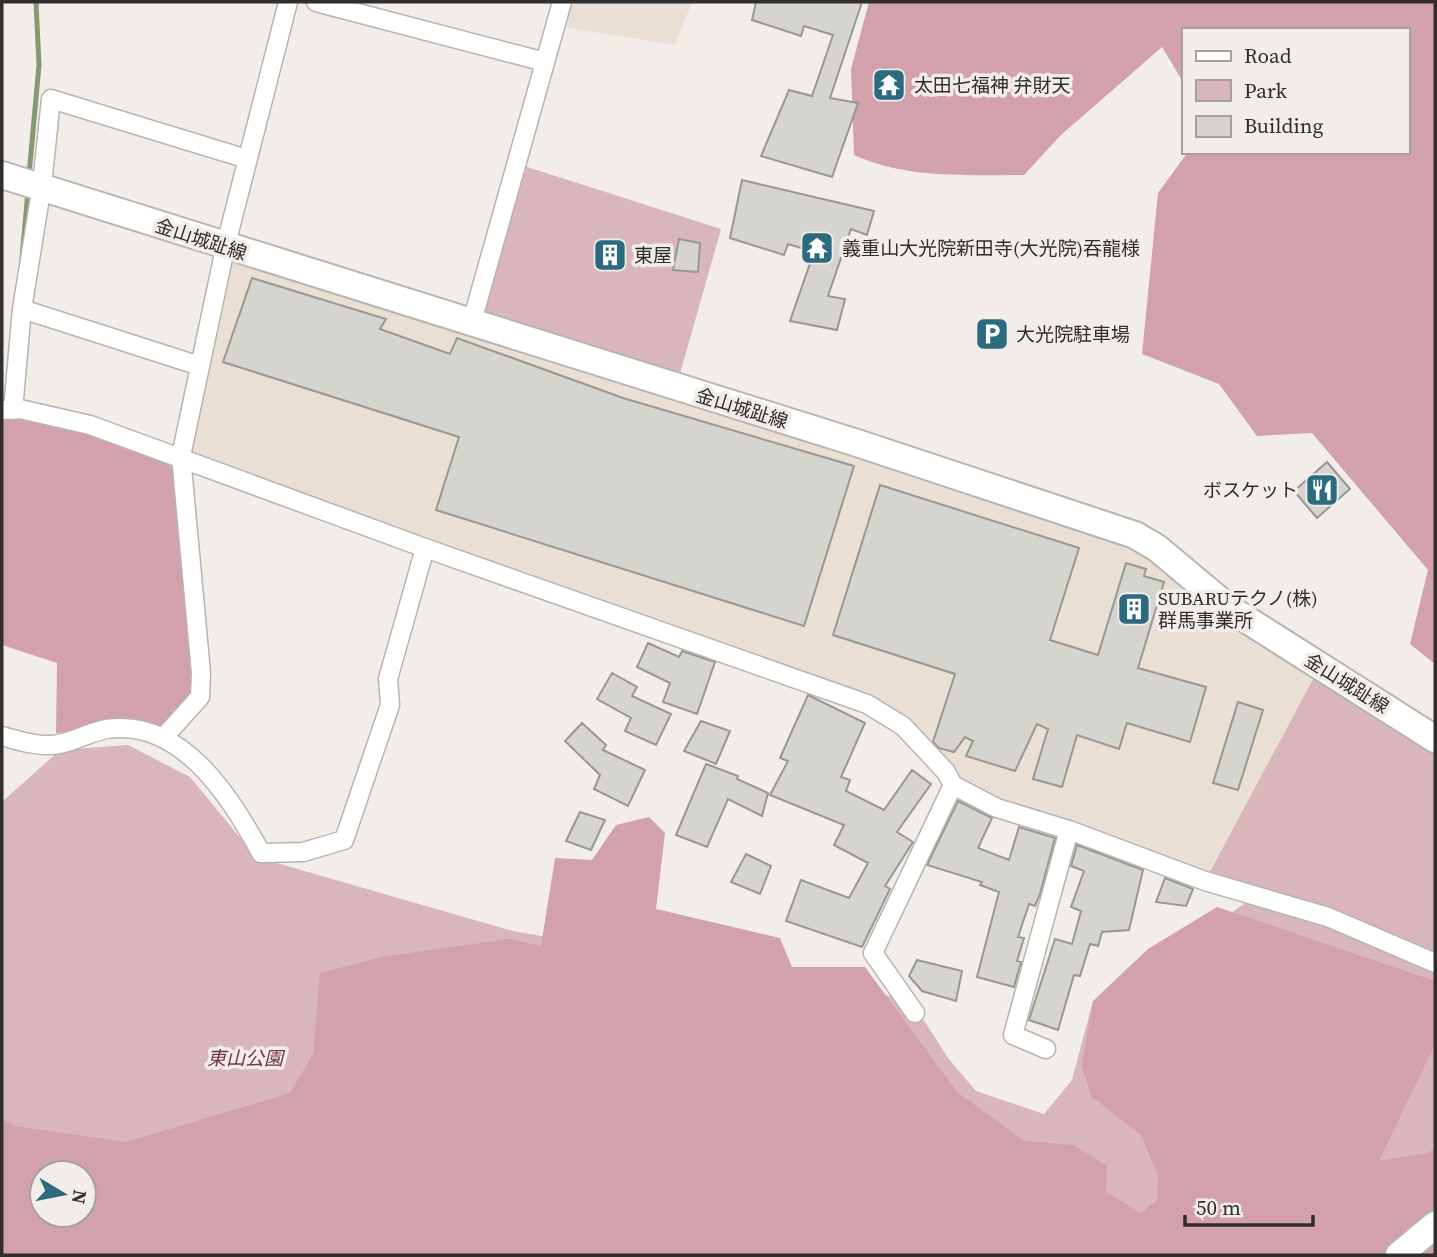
<svg xmlns="http://www.w3.org/2000/svg" width="1437" height="1257" font-family="'Source Serif 4','Noto Sans JP',serif">
  <style>
    .built { fill: #eadfd5 }
    .green { fill: #d9b5bc; fill-rule: evenodd }
    .forest { fill: #d3a1ab; fill-rule: evenodd }
    .lines { fill: none; stroke-linecap: round; stroke-linejoin: round }
    .stream { stroke: #849972; stroke-width: 5 }
    .building { fill: #d5d4ce; stroke: #989791; stroke-width: 2 }
    .street-casing { stroke: #b8b4af; stroke-width: 21 }
    .secondary-casing { stroke: #b8b4af; stroke-width: 30 }
    .street { stroke: #fff; stroke-width: 18 }
    .secondary { stroke: #fff; stroke-width: 26 }
    .labels { text-anchor: middle; dominant-baseline: central; stroke-width: 7; stroke-linejoin: round; paint-order: stroke }
    .poi-label { font-size: 19px; fill: #302e2c; stroke: #f2ede8; text-anchor: start }
    .street-label { font-size: 19px; fill: #302e2c; stroke: #f2ede8 }
    .park-label { font-size: 19px; font-style: italic; fill: #723344; stroke: #f2ede8 }
  </style>
  <rect width="100%" height="100%" fill="#f2ede8"/>
  <!-- built -->
  <path class="built" d="M 562,2 L 692,2 L 675,45 L 556,26 Z
    M 225,246 L 1100,522 L 1320,666 L 1205,881 L 953,785 L 903,726 L 181,456 Z"/>
  <!-- green -->
  <path class="green" d="M 518,164 L 721,229 L 676,388 L 471,325 Z
    M 1320,666 L 1435,739 L 1435,1255 L 2,1217 L 2,802 L 60,750 L 128,745 L 190,777 L 256,857 L 513,931 L 902,998 L 925,1022 L 948,1058 L 976,1091 L 1044,1114 L 1072,1080 L 1093,1001 L 1189,943 L 1255,896 L 1205,881 ZM 42,1173 L 84,1173 L 84,1215 L 42,1215 Z"/>
  <!-- forest -->
  <path class="forest" d="M 869,2 L 1435,2 L 1435,664 L 1410,644 L 1428,570 L 1312,433 L 1257,436 L 1219,384 L 1142,354 L 1158,193 L 1188,152 L 1407,152 L 1407,30 L 1183,30 L 1183,82 L 1162,47 L 1061,135 L 1024,175 C 967,175 907,179 854,155 L 851,69 Z
    M 8,411 L 181,456 L 200,697 L 164,737 L 108,729 L 56,733 L 57,663 L 2,645 L 2,418 Z
    M 649,817 L 665,833 L 656,909 L 780,938 L 792,967 L 865,967 L 957,1092 L 1024,1141 L 1074,1145 L 1107,1166 L 1106,1192 L 1141,1213 L 1157,1200 L 1158,1175 L 1141,1135 L 1091,1096 L 1082,1066 L 1093,1001 L 1148,949 L 1217,907 L 1435,981 L 1435,1044 L 1379,1161 L 1428,1153 L 1435,1148 L 1435,1255 L 2,1255 L 2,1118 L 14,1126 L 126,1142 L 290,1093 L 313,1054 L 320,973 L 382,957 L 509,939 L 541,946 L 555,858 L 592,860 L 616,825 ZM 42,1173 L 84,1173 L 84,1215 L 42,1215 Z"/>
  <g class="lines">
    <!-- stream -->
    <path class="stream" d="M 29,175 L 39,65 L 36,2
      M 22,258 L 28,191"/>
  </g>
  <!-- building -->
  <path class="building" d="M 756,2 L 862,2 L 830,98 L 858,103 L 832,177 L 761,156 L 789,90 L 812,96 L 833,35 L 804,26 L 801,36 L 752,20 Z
    M 884,68 L 901,73 L 897,98 L 877,93 Z
    M 742,180 L 874,211 L 867,235 L 851,229 L 828,296 L 845,299 L 837,330 L 790,321 L 814,252 L 788,244 L 784,255 L 730,238 Z
    M 679,239 L 700,243 L 698,272 L 673,270 Z
    M 599,240 L 626,247 L 619,268 L 596,263 Z
    M 252,278 L 386,319 L 380,329 L 450,354 L 457,338 L 623,398 L 854,466 L 804,626 L 436,510 L 459,437 L 223,362 Z
    M 1327,462 L 1350,489 L 1317,518 L 1294,491 Z
    M 880,485 L 1079,548 L 1050,640 L 1098,655 L 1126,563 L 1146,569 L 1144,576 L 1164,582 L 1138,668 L 1206,687 L 1190,742 L 1127,723 L 1119,749 L 1077,735 L 1062,787 L 1033,779 L 1048,729 L 1037,724 L 1015,771 L 966,756 L 973,741 L 965,737 L 954,752 L 939,748 L 933,742 L 955,674 L 833,635 Z
    M 648,643 L 679,657 L 682,651 L 715,662 L 697,714 L 663,702 L 670,683 L 637,667 Z
    M 612,673 L 637,687 L 632,696 L 671,714 L 656,745 L 625,731 L 631,718 L 597,699 Z
    M 808,695 L 865,723 L 841,777 L 850,780 L 846,791 L 884,810 L 912,770 L 931,784 L 897,832 L 913,842 L 885,886 L 890,889 L 862,947 L 786,921 L 801,880 L 849,898 L 868,863 L 834,845 L 844,825 L 770,795 L 788,761 L 780,758 Z
    M 1238,702 L 1263,710 L 1238,790 L 1213,783 Z
    M 701,721 L 730,731 L 716,764 L 684,751 Z
    M 582,723 L 606,745 L 603,750 L 645,770 L 628,806 L 594,789 L 600,775 L 565,741 Z
    M 706,764 L 738,776 L 737,779 L 768,793 L 762,816 L 728,799 L 707,847 L 676,835 Z
    M 958,801 L 992,818 L 978,848 L 1009,860 L 1019,827 L 1055,838 L 1040,894 L 1035,906 L 1029,904 L 1018,937 L 1024,938 L 1017,961 L 1021,962 L 1014,987 L 977,977 L 999,892 L 980,885 L 982,882 L 927,865 Z
    M 580,812 L 605,820 L 591,850 L 566,841 Z
    M 1077,845 L 1143,870 L 1129,930 L 1102,932 L 1098,946 L 1090,944 L 1080,976 L 1074,975 L 1058,1030 L 1029,1020 L 1055,939 L 1072,944 L 1081,911 L 1071,907 L 1084,871 L 1071,866 Z
    M 746,854 L 771,866 L 760,894 L 731,882 Z
    M 1165,878 L 1193,889 L 1186,906 L 1156,902 Z
    M 917,960 L 962,971 L 956,1001 L 922,991 L 909,976 Z"/>
  <g class="lines">
    <defs>
      <path id="street" d="M 316,2 L 545,62
        M 471,325 L 562,2
        M 200,366 L 22,309 L 42,185 L 51,99 L 247,159
        M 2,410 L 20,409 L 90,425 L 425,548 L 867,704 L 903,726 L 946,772 L 953,785 L 997,808 L 1069,830 L 1205,881 L 1328,917 L 1435,963
        M 13,410 L 22,309
        M 2,736 C 16,740 35,746 50,745 C 69,745 88,732 107,729 C 181,718 231,797 261,853 L 303,852 L 344,840 L 390,705 L 388,679 L 425,548
        M 164,737 L 200,697 L 201,673 L 181,456 L 226,244 L 288,2
        M 915,1013 L 873,953 L 953,785
        M 1046,1049 L 1013,1035 L 1069,830"/>
      <path id="secondary" d="M 2,175 L 857,443 L 1135,535 L 1157,548 L 1230,609 L 1435,739
        M 1399,1255 L 1435,1225"/>
    </defs>
    <!-- street casing -->
    <use href="#street" class="street-casing"/>
    <!-- secondary casing -->
    <use href="#secondary" class="secondary-casing"/>
    <!-- street -->
    <use href="#street" class="street"/>
    <!-- secondary -->
    <use href="#secondary" class="secondary"/>
  </g>
  <!-- icons -->
  <defs>
    <symbol id="temple-square" viewBox="-11 -11 22 22"><rect x="-9" y="-9" width="18" height="18" rx="4" fill="#2c6a80" stroke="#f2ede8"/><path d="M0-6L5-2H3V0L6.5 2.5H4V6H1.5V3h-3V6H-4V2.5H-6.5L-3 0V-2H-5Z" fill="#fff"/></symbol>
    <symbol id="building-square" viewBox="-11 -11 22 22"><rect x="-9" y="-9" width="18" height="18" rx="4" fill="#2c6a80" stroke="#f2ede8"/><path d="M-4-6H4V6H1V3H-1V6H-4ZM-2.5-4.3h1.7v1.8h-1.7ZM.8-4.3h1.7v1.8H.8ZM-2.5-1h1.7V.8h-1.7ZM.8-1h1.7V.8H.8Z" fill="#fff"/></symbol>
    <symbol id="parking-square" viewBox="-11 -11 22 22"><rect x="-9" y="-9" width="18" height="18" rx="4" fill="#2c6a80" stroke="#f2ede8"/><path d="M-3.5-5.5H1a3.5 3.5 0 0 1 0 7H-1V5.5H-3.5ZM-1-3.4V-.6H.8a1.4 1.4 0 0 0 0-2.8Z" fill="#fff"/></symbol>
    <symbol id="restaurant-square" viewBox="-11 -11 22 22"><rect x="-9" y="-9" width="18" height="18" rx="4" fill="#2c6a80" stroke="#f2ede8"/><path d="M-5-6h1v4h1v-4h1v4h1v-4h1v5L-1.5 .5V6h-2V.5L-5-1ZM5-6V6H3V1.5H1.5Q1.5-4 5-6Z" fill="#fff"/></symbol>
  </defs>
  <g fill-rule="evenodd">
    <use href="#temple-square" x="870" y="66" width="38" height="38"/>
    <use href="#temple-square" x="798" y="229" width="38" height="38"/>
    <use href="#building-square" x="591" y="236" width="38" height="38"/>
    <use href="#parking-square" x="973" y="315" width="38" height="38"/>
    <use href="#restaurant-square" x="1303" y="471" width="38" height="38"/>
    <use href="#building-square" x="1115" y="590" width="38" height="38"/>
  </g>
  <g class="labels">
    <!-- poi labels -->
    <g class="poi-label">
      <text x="914" y="85">太田七福神 弁財天</text>
      <text x="842" y="248">義重山大光院新田寺(大光院)吞龍様</text>
      <text x="634" y="255">東屋</text>
      <text x="1016" y="334">大光院駐車場</text>
      <text x="1298" y="490" text-anchor="end">ボスケット</text>
      <text x="1158" y="598">SUBARUテクノ(株)<tspan x="1158" dy="22">群馬事業所</tspan></text>
    </g>
    <!-- street labels -->
    <g class="street-label">
      <text transform="translate(201 239) rotate(18)">金山城趾線</text>
      <text transform="translate(742 408) rotate(17)">金山城趾線</text>
      <text transform="translate(1347 683) rotate(32)">金山城趾線</text>
    </g>
    <!-- park labels -->
    <g class="park-label">
      <text x="245" y="1058">東山公園</text>
    </g>
  </g>
  <!-- border -->
  <rect width="1437" height="1257" fill="none" stroke="#302e2c" stroke-width="7"/>
  <!-- legend -->
  <rect x="1182" y="28" width="228" height="126" fill="#f2ede8" stroke="#a4a19d" stroke-width="2"/>
  <rect x="1196" y="51" width="35" height="10" fill="#ffffff" stroke="#a4a19d" stroke-width="2"/>
  <text x="1244" y="63" font-size="21" fill="#302e2c">Road</text>
  <rect x="1196" y="80" width="35" height="21" fill="#d9b5bc" stroke="#a4a19d" stroke-width="2"/>
  <text x="1244" y="98" font-size="21" fill="#302e2c">Park</text>
  <rect x="1196" y="116" width="35" height="21" fill="#d5d4ce" stroke="#a4a19d" stroke-width="2"/>
  <text x="1244" y="133" font-size="21" fill="#302e2c">Building</text>
  <!-- north arrow -->
  <g transform="translate(63 1194) rotate(100)"><circle r="33" fill="#f2ede8" stroke="#a4a19d" stroke-width="2"/>
  <path d="M0-5L12 26L0 18L-12 26Z" fill="#2c6a80"/>
  <text y="-10" font-size="19" font-weight="bold" text-anchor="middle" fill="#302e2c">N</text>
  </g>
  <!-- scale -->
  <path d="M1185 1215v10h128v-10" fill="none" stroke="#302e2c" stroke-width="3.5"/>
  <text x="1196" y="1215" font-size="21" fill="#302e2c" stroke="#f2ede8" stroke-width="5" paint-order="stroke">50 m</text>
</svg>
